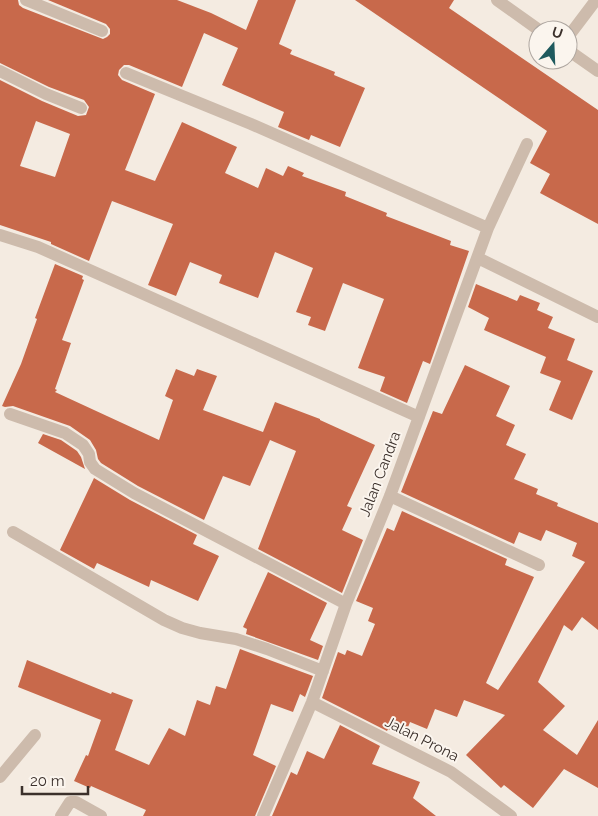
<svg xmlns="http://www.w3.org/2000/svg" width="598" height="816" font-family="Raleway,sans-serif">
  <style>
    .building { fill: #c8694b; fill-rule: evenodd }
    .lines { fill: none; stroke-linecap: round; stroke-linejoin: round }
    .minor { stroke: #cdbbac; stroke-width: 12 }
    .labels { text-anchor: middle; dominant-baseline: central; stroke-width: 4; stroke-linejoin: round; paint-order: stroke }
    .street-label { font-size: 15px; fill: #3b302b; stroke: #fbf5ee }
  </style>
  <rect width="100%" height="100%" fill="#f4ebe1"/>
  <!-- building -->
  <path class="building" d="M 0,0 L 18,0 L 19,5 L 23,8 L 103,39 L 107,37 L 110,34 L 110,29 L 106,24 L 48,0 L 177,0 L 211,13 L 246,30 L 258,0 L 296,0 L 279,44 L 292,50 L 290,54 L 335,72 L 334,75 L 365,88 L 340,147 L 311,135 L 309,140 L 278,127 L 284,112 L 222,85 L 238,48 L 204,33 L 182,87 L 129,65 L 124,65 L 119,70 L 118,75 L 122,80 L 155,94 L 125,170 L 155,181 L 182,122 L 237,147 L 225,173 L 258,188 L 266,168 L 283,176 L 288,166 L 304,173 L 302,176 L 346,192 L 345,196 L 387,213 L 386,216 L 451,241 L 450,245 L 469,251 L 430,364 L 423,361 L 407,403 L 380,391 L 385,377 L 358,368 L 384,299 L 343,283 L 325,331 L 308,325 L 311,317 L 296,312 L 313,268 L 275,252 L 258,298 L 219,283 L 222,275 L 190,262 L 176,296 L 148,285 L 173,224 L 112,201 L 89,261 L 51,244 L 51,242 L 0,225 L 0,80 L 42,101 L 78,116 L 86,115 L 89,107 L 84,100 L 49,87 L 0,63 ZM 36,121 L 70,134 L 55,177 L 20,166 Z
    M 355,0 L 454,0 L 449,8 L 598,110 L 598,224 L 540,193 L 550,174 L 530,163 L 547,131 Z
    M 55,264 L 83,276 L 82,279 L 84,280 L 62,340 L 71,343 L 55,389 L 57,390 L 55,392 L 159,440 L 173,400 L 165,396 L 176,369 L 194,376 L 197,369 L 217,376 L 203,410 L 263,432 L 275,402 L 320,419 L 320,420 L 375,445 L 347,506 L 352,508 L 342,530 L 363,540 L 342,593 L 258,549 L 296,451 L 270,440 L 250,486 L 223,476 L 204,520 L 138,486 L 101,463 L 98,459 L 96,450 L 90,440 L 70,426 L 13,406 L 5,407 L 2,406 L 21,364 L 37,319 L 35,318 Z
    M 476,284 L 517,301 L 520,295 L 540,303 L 537,310 L 553,317 L 548,328 L 575,339 L 567,360 L 593,371 L 572,420 L 549,410 L 561,381 L 540,373 L 546,357 L 484,330 L 489,318 L 468,307 Z
    M 465,365 L 510,386 L 496,416 L 515,425 L 506,445 L 526,454 L 514,479 L 538,489 L 536,494 L 558,503 L 557,506 L 598,523 L 598,630 L 582,617 L 572,631 L 564,625 L 538,682 L 565,706 L 543,730 L 577,755 L 598,720 L 598,788 L 564,769 L 533,808 L 504,785 L 501,788 L 466,755 L 505,715 L 464,700 L 457,717 L 435,709 L 427,729 L 410,722 L 405,735 L 388,729 L 387,731 L 322,698 L 338,652 L 345,655 L 347,650 L 362,656 L 375,624 L 368,621 L 373,608 L 356,601 L 387,528 L 394,531 L 402,511 L 507,559 L 505,565 L 534,577 L 486,683 L 498,690 L 585,562 L 572,556 L 577,543 L 546,530 L 541,541 L 519,532 L 514,544 L 401,492 L 433,411 L 442,414 Z
    M 43,434 L 61,440 L 77,451 L 81,457 L 85,469 L 38,443 Z
    M 94,478 L 130,500 L 197,535 L 193,544 L 219,556 L 198,601 L 151,580 L 149,587 L 97,563 L 94,569 L 60,550 Z
    M 268,572 L 327,603 L 310,640 L 323,646 L 318,660 L 246,634 L 247,629 L 243,627 Z
    M 240,649 L 313,676 L 305,697 L 300,694 L 293,712 L 271,704 L 253,755 L 276,766 L 255,816 L 143,816 L 146,810 L 91,786 L 90,788 L 74,781 L 86,755 L 88,756 L 101,720 L 18,687 L 27,660 L 111,694 L 112,692 L 133,700 L 115,750 L 149,765 L 169,728 L 185,736 L 197,700 L 210,705 L 216,686 L 226,689 Z
    M 340,725 L 380,746 L 372,764 L 420,782 L 413,798 L 436,816 L 272,816 L 291,772 L 297,775 L 307,751 L 324,759 Z"/>
  <g class="lines">
    <!-- minor -->
    <path class="minor" d="M 26,0 L 102,31
      M 497,0 L 539,30
      M 568,37 L 596,0
      M 568,50 L 598,71
      M 0,71 L 46,94 L 81,108
      M 126,73 L 251,124 L 488,228
      M 0,235 L 38,247 L 419,417
      M 478,258 L 598,317
      M 10,414 L 65,433 L 83,445 L 89,454 L 90,462 L 95,469 L 134,493 L 346,604
      M 390,496 L 539,565
      M 13,532 L 164,620 L 182,628 L 200,633 L 236,639 L 267,649 L 323,671
      M 312,702 L 451,772 L 511,816
      M 0,777 L 35,735
      M 61,816 L 70,802 L 76,802 L 101,816
      M 263,816 L 312,702 L 346,604 L 390,496 L 488,228 L 527,144"/>
  </g>
  <g class="labels">
    <!-- street labels -->
    <g class="street-label">
      <text transform="translate(380 474) rotate(-69)">Jalan Candra</text>
      <text transform="translate(422 739) rotate(27)">Jalan Prona</text>
    </g>
  </g>
  <!-- north arrow -->
  <g transform="translate(553 45) rotate(19)"><circle r="24" fill="#fbf5ee" stroke="#aea6a0"/>
  <path d="M0-4L9 19L0 12L-9 19Z" fill="#1f5a5e"/>
  <text y="-8" font-size="14" font-weight="bold" text-anchor="middle" fill="#3b302b">U</text>
  </g>
  <!-- scale -->
  <path d="M22 786v8h66v-8" fill="none" stroke="#3b302b" stroke-width="2.5"/>
  <text x="30" y="786" font-size="15" fill="#3b302b" stroke="#fbf5ee" stroke-width="4" paint-order="stroke">20 m</text>
</svg>
